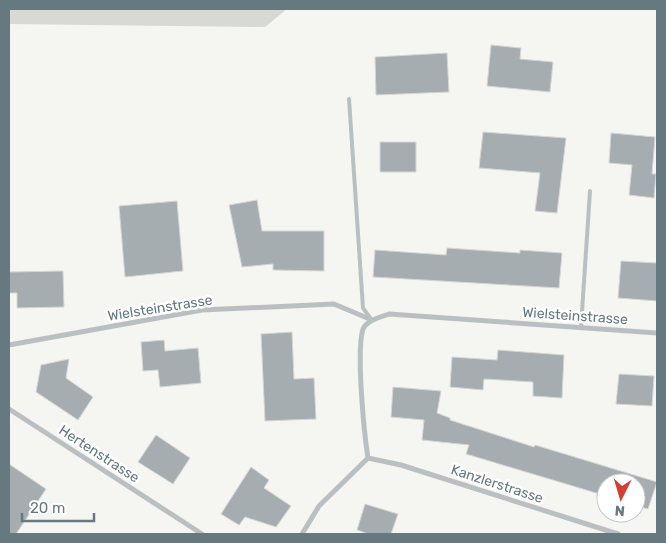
<svg xmlns="http://www.w3.org/2000/svg" width="666" height="543" font-family="Rubik,sans-serif">
  <style>
    .green { fill: #d6dad2 }
    .building { fill: #a5adb1; stroke: #d7d6d5 }
    .lines { fill: none; stroke-linecap: round; stroke-linejoin: round }
    .lane { stroke: #bac0c2; stroke-width: 4 }
    .street { stroke: #bac0c2; stroke-width: 5 }
    .labels { text-anchor: middle; dominant-baseline: central; stroke-width: 5; stroke-linejoin: round; paint-order: stroke }
    .street-label { font-size: 14px; fill: #677980; stroke: #fff }
  </style>
  <rect width="100%" height="100%" fill="#f5f5f2"/>
  <!-- green -->
  <path class="green" d="M 9,9 L 287,9 L 265,27 L 9,24 Z"/>
  <!-- building -->
  <path class="building" d="M 491,45 L 521,48 L 520,59 L 553,62 L 550,92 L 487,86 Z
    M 447,53 L 449,92 L 376,95 L 375,57 Z
    M 483,132 L 566,138 L 557,213 L 535,211 L 540,173 L 479,168 Z
    M 611,133 L 655,137 L 652,174 L 656,174 L 654,198 L 629,195 L 632,165 L 609,163 Z
    M 380,142 L 416,142 L 416,172 L 380,172 Z
    M 257,200 L 262,231 L 324,231 L 324,271 L 273,270 L 273,264 L 242,267 L 229,205 Z
    M 177,201 L 183,271 L 125,277 L 119,206 Z
    M 447,248 L 520,253 L 520,250 L 562,253 L 559,288 L 373,277 L 375,250 L 446,255 Z
    M 621,261 L 657,263 L 657,301 L 618,298 Z
    M 63,271 L 64,307 L 17,308 L 17,293 L 9,293 L 9,272 Z
    M 292,332 L 294,379 L 314,378 L 316,419 L 265,421 L 261,334 Z
    M 164,340 L 165,351 L 198,348 L 201,383 L 160,387 L 158,370 L 143,371 L 141,342 Z
    M 498,350 L 564,355 L 562,398 L 533,396 L 533,382 L 484,379 L 483,390 L 450,387 L 452,357 L 497,360 Z
    M 69,359 L 66,378 L 93,397 L 78,420 L 36,392 L 41,365 Z
    M 619,374 L 654,376 L 652,406 L 616,404 Z
    M 393,387 L 441,391 L 437,413 L 450,418 L 450,420 L 534,447 L 535,445 L 657,482 L 648,509 L 636,506 L 636,483 L 606,483 L 606,496 L 466,454 L 469,445 L 422,440 L 424,420 L 391,417 Z
    M 156,435 L 190,458 L 173,484 L 138,462 Z
    M 9,464 L 46,489 L 16,534 L 9,534 Z
    M 251,467 L 269,480 L 264,488 L 291,506 L 276,527 L 245,517 L 239,525 L 221,514 Z
    M 365,504 L 398,514 L 391,534 L 369,534 L 357,530 Z"/>
  <g class="lines">
    <!-- lane -->
    <path class="lane" d="M 349,99 L 363,308 L 371,319
      M 581,327 L 590,191"/>
    <!-- street -->
    <path class="street" d="M 9,345 L 202,310 L 334,304 L 372,320
      M 9,409 L 202,534
      M 368,458 C 364,433 356,350 363,329 C 367,320 381,317 389,314 L 657,333
      M 368,458 L 401,465 L 618,534
      M 302,534 L 319,506 L 368,458"/>
  </g>
  <g class="labels">
    <!-- street labels -->
    <g class="street-label">
      <text transform="translate(160 308) rotate(-9)">Wielsteinstrasse</text>
      <text transform="translate(575 316) rotate(4)">Wielsteinstrasse</text>
      <text transform="translate(99 454) rotate(33)">Hertenstrasse</text>
      <text transform="translate(497 484) rotate(18)">Kanzlerstrasse</text>
    </g>
  </g>
  <!-- border -->
  <rect width="666" height="543" fill="none" stroke="#677980" stroke-width="20"/>
  <!-- north arrow -->
  <g transform="translate(621 498) rotate(185)"><circle r="24" fill="#ffffff" stroke="#c2c9cc"/>
  <path d="M0-4L9 19L0 12L-9 19Z" fill="#d04037"/>
  <text y="-8" font-size="14" font-weight="bold" text-anchor="middle" fill="#677980">N</text>
  </g>
  <!-- scale -->
  <path d="M22 513v8h72v-8" fill="none" stroke="#677980" stroke-width="2.5"/>
  <text x="30" y="513" font-size="15" fill="#677980" stroke="#ffffff" stroke-width="4" paint-order="stroke">20 m</text>
</svg>
